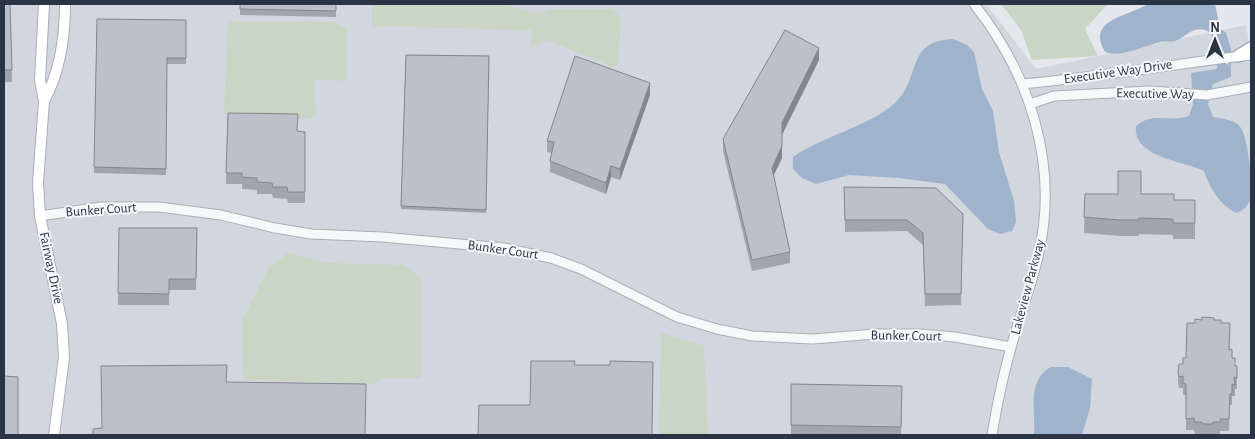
<svg xmlns="http://www.w3.org/2000/svg" width="1255" height="439" font-family="'Alegreya Sans',sans-serif">
  <style>
    .built { fill: #d2d6de }
    .green { fill: #c9d6c5 }
    .water { fill: #9fb4cc }
    .lines { fill: none; stroke-linecap: round; stroke-linejoin: round }
    .tertiary-casing { stroke: #a9aeb7; stroke-width: 11 }
    .secondary-casing { stroke: #a9aeb7; stroke-width: 12 }
    .primary-casing { stroke: #a3abb8; stroke-width: 14 }
    .tertiary { stroke: #f7f8fa; stroke-width: 9 }
    .secondary { stroke: #fff; stroke-width: 10 }
    .primary { stroke: #fff; stroke-width: 11 }
    .wall { fill: #a1a5ae }
    .shaded-wall { fill: #83868d }
    .building { fill: #bbc0ca; stroke: #83868d }
    .labels { text-anchor: middle; dominant-baseline: central; stroke-width: 4; stroke-linejoin: round; paint-order: stroke }
    .street-label { font-size: 14px; fill: #2b3445; stroke: #f4f6f9 }
  </style>
  <rect width="100%" height="100%" fill="#e4e7ec"/>
  <!-- built -->
  <path class="built" d="M 4,4 L 986,4 L 1036,69 L 1246,25 L 1251,55 L 1251,435 L 4,435 Z"/>
  <!-- green -->
  <path class="green" d="M 372,4 L 510,4 L 510,7 L 541,13 L 553,9 L 613,9 L 621,19 L 618,65 L 613,67 L 547,40 L 531,47 L 532,30 L 372,26 Z
    M 1001,4 L 1108,4 L 1085,29 L 1098,56 L 1032,60 L 1021,30 Z
    M 228,21 L 337,22 L 338,26 L 347,27 L 346,81 L 315,79 L 315,106 L 317,110 L 315,116 L 310,119 L 224,113 Z
    M 288,253 L 329,263 L 403,265 L 421,278 L 421,378 L 385,378 L 374,384 L 243,380 L 242,321 L 269,267 Z
    M 661,333 L 704,346 L 708,435 L 659,435 Z"/>
  <!-- water -->
  <path class="water" d="M 1148,4 L 1215,4 L 1220,28 L 1226,33 L 1231,49 L 1231,77 L 1213,84 L 1208,104 L 1213,117 C 1223,119 1235,119 1241,128 C 1248,138 1254,189 1250,200 C 1247,207 1244,209 1237,213 C 1221,207 1209,187 1204,171 C 1183,161 1132,157 1136,126 C 1153,111 1169,123 1189,116 L 1193,104 L 1191,73 L 1217,69 C 1218,56 1218,24 1195,30 C 1188,32 1182,39 1175,41 C 1171,42 1165,41 1160,42 C 1144,46 1121,58 1105,52 C 1086,20 1126,17 1148,4 Z
    M 953,39 L 967,45 L 974,52 L 982,89 L 993,111 L 999,152 L 1014,201 L 1016,222 L 1012,231 L 1000,234 L 988,229 L 945,184 L 899,178 L 849,175 L 816,184 L 802,178 L 793,169 L 793,157 C 821,137 875,124 897,101 C 921,76 906,41 953,39 Z
    M 1051,367 L 1068,367 L 1092,379 L 1090,408 L 1082,435 L 1034,435 C 1036,411 1026,381 1051,367 Z"/>
  <g class="lines">
    <defs>
      <path id="tertiary" d="M 974,4 C 1029,73 1059,163 1039,252 C 1034,277 1025,300 1018,324 C 1006,361 998,398 992,435
        M 1022,84 C 1099,77 1175,64 1251,55
        M 1030,104 L 1054,96 L 1150,91 L 1207,95 L 1251,87
        M 40,216 L 101,207 L 159,207 L 221,215 L 275,228 L 311,234 L 382,237 L 504,248 L 551,258 L 581,269 L 677,317 L 717,329 L 752,336 L 813,339 L 875,334 L 920,334 L 955,337 L 1011,347"/>
      <path id="secondary" d="M 44,4 L 40,80 L 44,101 L 38,183 L 40,216 L 62,324 L 64,358 L 54,435
        M 44,101 C 60,72 65,37 65,4"/>
      <path id="primary" d="M 1238,56 L 1251,48"/>
    </defs>
    <!-- tertiary casing -->
    <use href="#tertiary" class="tertiary-casing"/>
    <!-- secondary casing -->
    <use href="#secondary" class="secondary-casing"/>
    <!-- primary casing -->
    <use href="#primary" class="primary-casing"/>
    <!-- tertiary -->
    <use href="#tertiary" class="tertiary"/>
    <!-- secondary -->
    <use href="#secondary" class="secondary"/>
    <!-- primary -->
    <use href="#primary" class="primary"/>
  </g>
  <!-- wall -->
  <path class="wall" d="M 4,4 L 10,4 L 12,82 L 4,82 Z
    M 240,4 L 336,4 L 336,17 L 240,15 Z
    M 97,19 L 186,20 L 186,64 L 167,64 L 166,175 L 94,173 Z
    M 406,55 L 489,56 L 486,213 L 401,209 Z
    M 819,60 L 782,134 L 782,158 L 773,176 L 790,252 L 790,263 L 752,271 L 723,151 L 723,139 Z
    M 650,95 L 620,180 L 611,177 L 606,194 L 550,172 L 550,161 L 552,153 L 547,152 L 547,141 Z
    M 228,113 L 298,126 L 297,131 L 305,132 L 305,203 L 288,203 L 287,199 L 273,198 L 272,194 L 257,194 L 257,190 L 242,189 L 242,184 L 226,184 Z
    M 844,187 L 963,214 L 961,305 L 925,306 L 923,245 L 907,231 L 845,232 Z
    M 1085,194 L 1141,194 L 1174,200 L 1195,200 L 1195,239 L 1173,239 L 1173,235 L 1139,234 L 1139,236 L 1120,236 L 1084,233 Z
    M 119,228 L 197,228 L 196,290 L 169,290 L 169,305 L 118,305 Z
    M 1202,320 L 1214,320 L 1221,323 L 1235,366 L 1237,378 L 1237,389 L 1235,389 L 1235,396 L 1232,396 L 1232,405 L 1230,405 L 1229,431 L 1220,431 L 1220,434 L 1213,434 L 1213,435 L 1202,435 L 1202,434 L 1195,434 L 1194,430 L 1186,430 L 1186,395 L 1183,395 L 1183,388 L 1179,388 L 1178,383 L 1178,372 L 1186,358 L 1195,323 Z
    M 791,384 L 902,386 L 901,435 L 791,434 Z"/>
  <!-- shaded-wall -->
  <path class="shaded-wall" d="M 819,48 L 819,60 L 782,135 L 782,123 Z
    M 650,83 L 650,95 L 620,180 L 620,169 Z
    M 782,146 L 782,158 L 772,179 L 772,168 Z
    M 611,166 L 611,177 L 606,194 L 606,183 Z"/>
  <!-- building -->
  <path class="building" d="M 4,4 L 10,4 L 12,70 L 4,70 Z
    M 240,4 L 336,4 L 336,11 L 240,9 Z
    M 97,19 L 186,20 L 186,58 L 167,58 L 166,169 L 94,167 Z
    M 785,30 L 819,48 L 782,123 L 782,146 L 772,168 L 790,252 L 752,260 L 723,139 Z
    M 406,55 L 489,56 L 486,210 L 401,206 Z
    M 575,56 L 650,83 L 620,169 L 611,166 L 606,183 L 550,161 L 554,142 L 547,141 Z
    M 228,113 L 298,114 L 297,131 L 305,132 L 305,192 L 288,192 L 287,187 L 273,187 L 272,183 L 257,182 L 257,178 L 242,177 L 242,173 L 226,173 Z
    M 1118,171 L 1141,171 L 1141,194 L 1174,194 L 1174,200 L 1195,200 L 1195,223 L 1173,223 L 1173,219 L 1139,218 L 1139,220 L 1120,220 L 1084,217 L 1085,194 L 1118,194 Z
    M 844,187 L 936,188 L 963,214 L 961,294 L 925,294 L 923,233 L 907,220 L 845,220 Z
    M 119,228 L 197,228 L 196,279 L 169,279 L 169,294 L 118,293 Z
    M 1202,317 L 1214,318 L 1214,320 L 1221,320 L 1221,323 L 1230,323 L 1229,350 L 1232,349 L 1232,358 L 1235,358 L 1235,366 L 1237,366 L 1237,378 L 1234,377 L 1235,385 L 1232,384 L 1232,394 L 1230,394 L 1229,419 L 1220,419 L 1220,422 L 1213,422 L 1213,424 L 1202,424 L 1202,422 L 1195,422 L 1194,418 L 1186,419 L 1186,384 L 1183,383 L 1183,376 L 1179,377 L 1178,372 L 1179,364 L 1183,364 L 1183,358 L 1186,358 L 1187,323 L 1195,323 L 1195,319 L 1202,320 Z
    M 531,361 L 575,361 L 574,365 L 610,365 L 610,361 L 653,362 L 652,435 L 478,435 L 479,405 L 530,405 Z
    M 227,365 L 226,382 L 366,384 L 365,435 L 93,435 L 93,429 L 102,428 L 101,366 Z
    M 4,376 L 18,377 L 18,435 L 4,435 Z
    M 791,384 L 902,386 L 901,427 L 791,425 Z"/>
  <g class="labels">
    <!-- street labels -->
    <g class="street-label">
      <text transform="translate(1118 72) rotate(-8)">Executive Way Drive</text>
      <text transform="translate(1155 94) rotate(1)">Executive Way</text>
      <text transform="translate(101 210) rotate(-4)">Bunker Court</text>
      <text transform="translate(503 250) rotate(8)">Bunker Court</text>
      <text transform="translate(51 268) rotate(78)">Fairway Drive</text>
      <text transform="translate(1028 287) rotate(-75)">Lakeview Parkway</text>
      <text transform="translate(906 336) rotate(1)">Bunker Court</text>
    </g>
  </g>
  <!-- border -->
  <rect width="1255" height="439" fill="none" stroke="#2b3445" stroke-width="10"/>
  <!-- north arrow -->
  <g transform="translate(1215 40)" stroke="#f4f6f9" stroke-width="4" paint-order="stroke">
  <path d="M0-4L9 19L0 12L-9 19Z" fill="#2b3445"/>
  <text y="-8" font-size="14" font-weight="bold" text-anchor="middle" fill="#2b3445">N</text>
  </g>
</svg>
